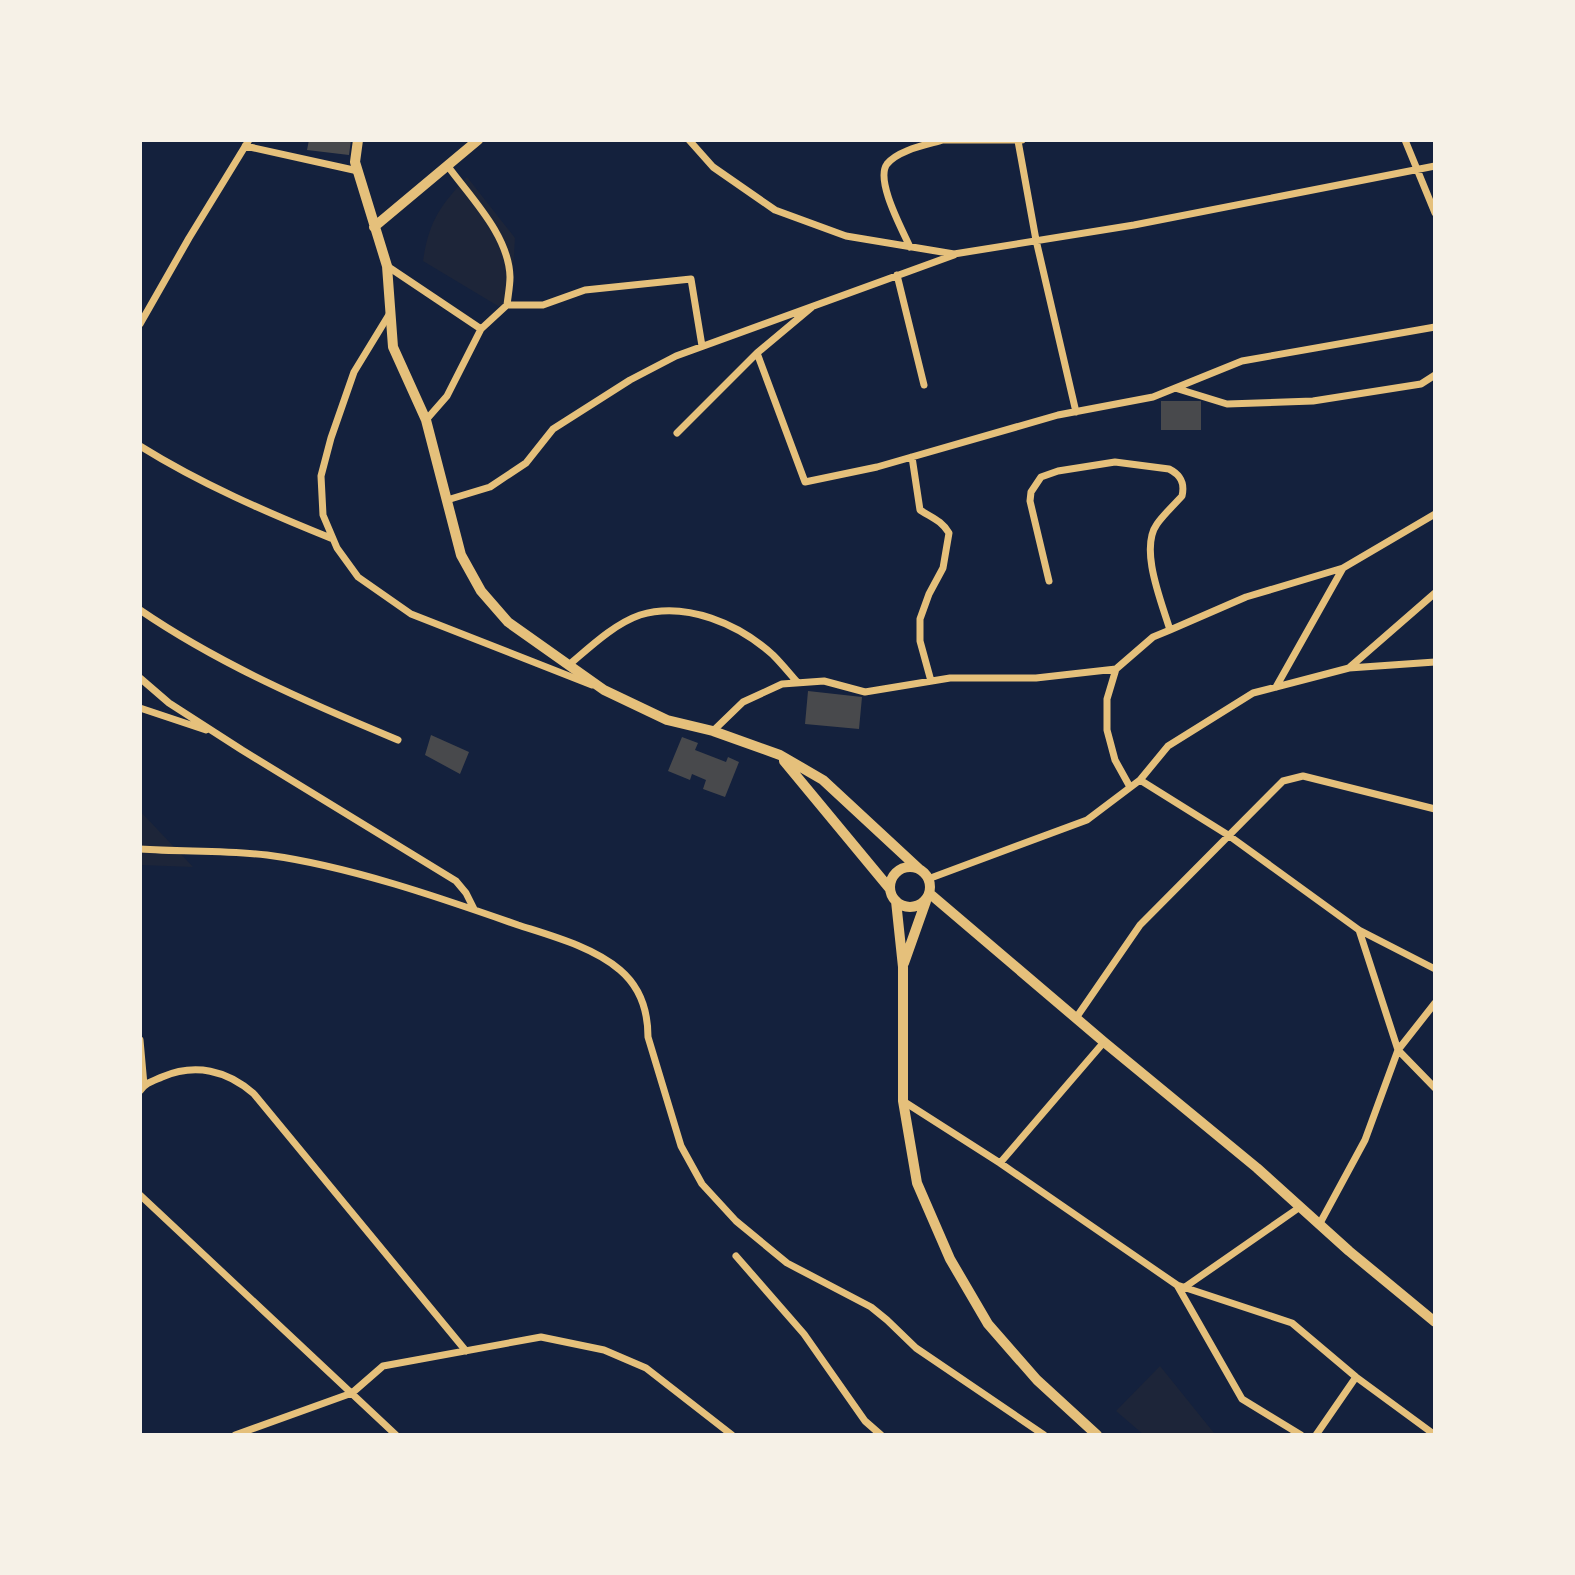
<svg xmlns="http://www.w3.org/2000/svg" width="1575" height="1575" font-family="'Crimson Pro',serif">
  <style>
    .green { fill: #1d2539 }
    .building { fill: #48494c }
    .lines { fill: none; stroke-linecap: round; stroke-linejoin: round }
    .minor { stroke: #e5c07b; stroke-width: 7 }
    .tertiary { stroke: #e5c07b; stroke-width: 10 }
  </style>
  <rect width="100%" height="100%" fill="#14213d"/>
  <!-- green -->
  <path class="green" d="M 467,177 L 515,238 L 512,289 L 503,309 L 423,261 C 429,221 440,206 467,177 Z
    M 140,811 L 193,867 L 140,865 Z
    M 1160,1366 L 1214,1433 L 1217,1435 L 1144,1435 L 1116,1411 Z"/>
  <!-- building -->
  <path class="building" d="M 309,140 L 351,140 L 349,155 L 307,150 Z
    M 1161,401 L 1201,401 L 1201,430 L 1161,430 Z
    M 808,691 L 862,697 L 859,729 L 805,724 Z
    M 431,735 L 469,752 L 460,774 L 425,755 Z
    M 682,737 L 698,743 L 695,750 L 726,762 L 728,757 L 739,762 L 725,797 L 703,789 L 706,780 L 692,774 L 690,780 L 668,771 Z"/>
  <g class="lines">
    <!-- minor -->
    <path class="minor" d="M 689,140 L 713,167 L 775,210 L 846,236 L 954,254 L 1134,225 L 1435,166
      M 941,140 L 1022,140
      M 1405,140 L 1435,213
      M 1018,141 L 1036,240 L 1076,412
      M 245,146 L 358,171
      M 447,165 C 470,197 509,235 510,277 C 510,286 508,296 507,305
      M 910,247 C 902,229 875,180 887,164 C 898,150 926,145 943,140
      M 387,266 L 481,329
      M 897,275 L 924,385
      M 390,313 L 354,372 L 331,438 L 321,476 L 323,515 L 337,548 L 358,577 L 411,614 L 592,685
      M 140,324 L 189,238 L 249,140
      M 757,353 L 805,482 L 877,467 L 1058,415 L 1153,397 L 1242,361 L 1435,327
      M 1175,388 L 1227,404 L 1313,401 L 1421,384 L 1435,375
      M 426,420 L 447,396 L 481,329 L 507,305 L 543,305 L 585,290 L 691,279 L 702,346
      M 677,433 L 757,353 L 812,307
      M 140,446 C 201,484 266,512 333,539
      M 912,457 L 920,510 C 932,518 941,520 949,533 L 943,568 L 929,594 L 920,619 L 920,641 L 931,681
      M 447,500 L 490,487 L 526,463 L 553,429 L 630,380 L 676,356 L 954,255
      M 1049,581 L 1030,501 L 1031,492 L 1041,477 L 1058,471 L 1115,462 L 1169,469 C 1181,475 1185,483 1182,496 C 1174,505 1164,514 1157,524 C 1139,549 1162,603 1170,630
      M 140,610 C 219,664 309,703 398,740
      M 570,664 C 590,647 614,624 640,615 C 686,601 739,624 773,655 C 782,664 790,674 798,683
      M 1350,667 L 1435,593
      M 140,678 L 169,703 L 242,750 L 456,881 L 466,893 L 474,909
      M 1276,687 L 1343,568 L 1435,514
      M 140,708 L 206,730
      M 713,731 L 743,702 L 782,684 L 824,681 L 865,692 L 950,678 L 1036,678 L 1116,669
      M 1140,780 L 1228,835 L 1359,930 L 1435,969
      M 1130,787 L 1115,760 L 1107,730 L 1107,699 L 1116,669 L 1153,637 L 1170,630 L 1246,597 L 1343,568
      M 140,849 C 182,852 225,850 267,855 C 349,866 441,898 518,925 C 552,936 593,947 620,970 C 640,987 648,1011 648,1037 L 681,1146 L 702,1184 L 736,1221 L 787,1263 L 871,1307 L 887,1320 L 916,1348 L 1044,1435
      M 928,879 L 1087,820 L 1140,780 L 1168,746 L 1253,693 L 1349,668 L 1435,662
      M 1359,930 L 1398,1050 L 1435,1088
      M 1076,1018 L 1140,925 L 1283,781 L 1303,776 L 1435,809
      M 140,1040 L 144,1085
      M 140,1091 C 145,1083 153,1081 162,1077 C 195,1063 227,1070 254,1094 L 466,1351
      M 903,1101 L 1000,1163 L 1177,1285 L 1242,1399 L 1301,1435
      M 1000,1163 L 1104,1042
      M 140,1195 L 396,1435
      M 1319,1225 L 1365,1140 L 1398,1050 L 1435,1003
      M 736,1256 L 804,1334 L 865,1421 L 881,1435
      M 1177,1285 L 1292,1323 L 1356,1377 L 1435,1435
      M 1185,1287 L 1300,1207
      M 235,1435 L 352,1393 L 383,1366 L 541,1337 L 604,1350 L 646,1368 L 732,1435
      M 1316,1435 L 1356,1377"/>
    <!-- tertiary -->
    <path class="tertiary" d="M 358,140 L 355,162 L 387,266 L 393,347 L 426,420 L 461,555 L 481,591 L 508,622 L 604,690 L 667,720 L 713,731 L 780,755 L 823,780 L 919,869
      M 374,227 L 478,140
      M 784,761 L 890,889
      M890 887a20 20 0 1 1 40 0a20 20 0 1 1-40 0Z
      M 929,893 L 1104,1042 L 1257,1168 L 1349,1251 L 1435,1322
      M 896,901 L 903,967 L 903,1101 L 917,1183 L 950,1259 L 988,1324 L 1037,1380 L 1097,1435
      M 904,963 L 926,901"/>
  </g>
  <!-- border -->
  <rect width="1575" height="1575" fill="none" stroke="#f6f1e7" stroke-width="284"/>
</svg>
